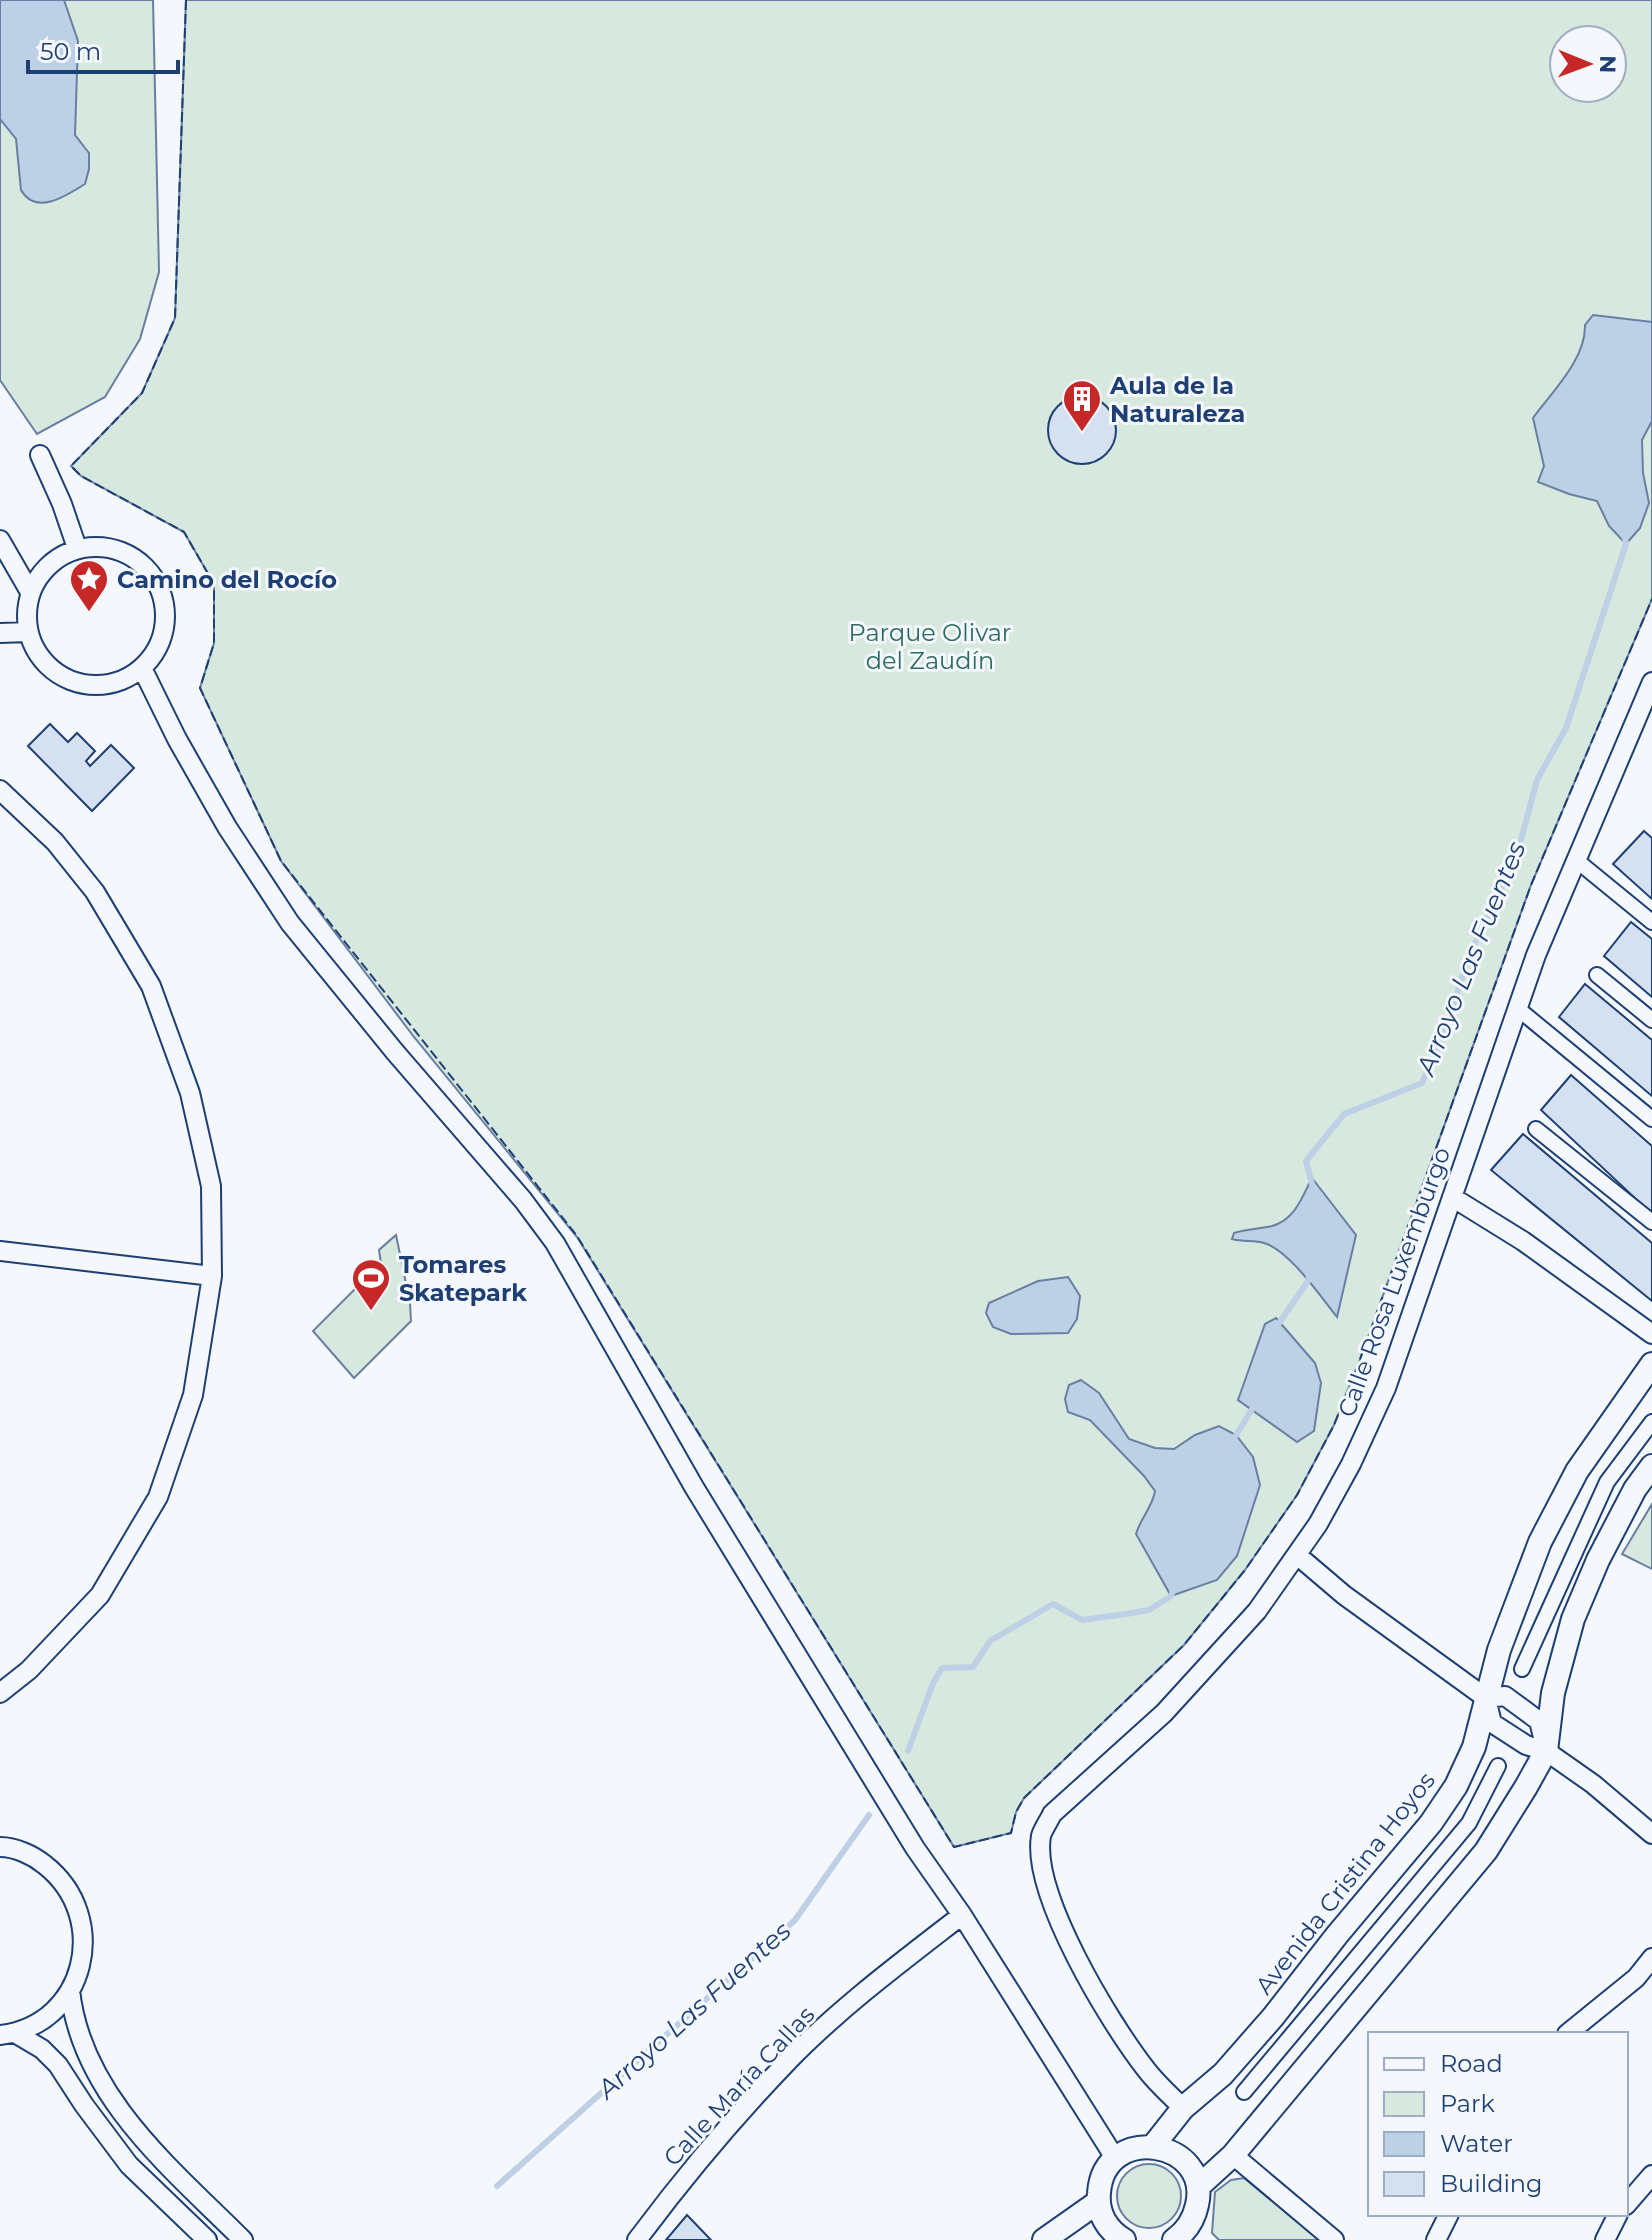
<svg xmlns="http://www.w3.org/2000/svg" width="1652" height="2240" font-family="Montserrat,sans-serif">
  <style>
    .green { fill: #d7e8df; stroke: #687fa3; stroke-width: 2; fill-rule: evenodd }
    .water { fill: #bed0e5; stroke: #687fa3; stroke-width: 2 }
    .lines { fill: none; stroke-linecap: round; stroke-linejoin: round }
    .stream { stroke: #bed0e5; stroke-width: 6 }
    .building { fill: #d5e0f0; stroke: #1d3f73; stroke-width: 2 }
    .pedestrian-casing { stroke: #1d3f73; stroke-width: 18 }
    .minor-casing { stroke: #1d3f73; stroke-width: 22 }
    .tertiary-casing { stroke: #1d3f73; stroke-width: 26 }
    .pedestrian { stroke: #f4f7fb; stroke-width: 14 }
    .minor { stroke: #f4f7fb; stroke-width: 18 }
    .tertiary { stroke: #f4f7fb; stroke-width: 22 }
    .fence { stroke: #1d3f73; stroke-width: 2; stroke-dasharray: 10 4; stroke-linecap: butt }
    .labels { text-anchor: middle; dominant-baseline: central; stroke-width: 6; stroke-linejoin: round; paint-order: stroke }
    .poi-label { font-size: 24px; font-weight: bold; fill: #1d3f73; stroke: #f4f7fb; text-anchor: start }
    .park-label { font-size: 24px; fill: #2c6c60; stroke: #f4f7fb }
    .street-label { font-size: 24px; fill: #1d3f73; stroke: #f4f7fb }
    .water-label { font-size: 26px; font-style: italic; fill: #1d3f73; stroke: #f4f7fb }
  </style>
  <rect width="100%" height="100%" fill="#f4f7fb"/>
  <!-- green -->
  <path class="green" d="M 0,0 L 153,0 L 159,272 L 140,339 L 105,397 L 37,434 L 0,380 Z
    M 186,0 L 1652,0 L 1652,599 L 1531,885 L 1359,1362 L 1334,1425 L 1297,1495 L 1245,1570 L 1184,1645 L 1024,1798 L 1016,1812 L 1011,1833 L 954,1847 L 577,1237 L 414,1037 L 281,861 L 200,688 L 214,643 L 214,584 L 184,532 L 81,476 L 71,466 L 142,393 L 175,318 ZM 1564,40 L 1612,40 L 1612,88 L 1564,88 Z
    M 396,1235 L 410,1303 L 411,1321 L 354,1378 L 313,1331 L 381,1263 L 379,1250 Z
    M 1652,1504 L 1652,1569 L 1622,1554 Z
    M1117 2196a32 32 0 1 1 64 0a32 32 0 1 1-64 0Z
    M 1244,2178 L 1319,2240 L 1219,2240 L 1212,2233 L 1215,2192 L 1231,2180 Z"/>
  <!-- water -->
  <path class="water" d="M 0,0 L 64,0 L 78,41 L 75,135 L 89,153 L 89,169 L 85,184 C 66,196 36,216 21,190 L 16,139 L 0,119 Z
    M 1593,315 L 1652,322 L 1652,421 L 1642,440 L 1643,473 L 1649,503 L 1640,528 L 1626,544 L 1609,526 L 1597,501 L 1569,494 L 1538,482 L 1544,466 L 1533,418 C 1552,392 1586,359 1585,325 Z
    M 1312,1178 L 1356,1235 L 1337,1317 C 1321,1297 1289,1250 1264,1243 C 1254,1240 1243,1242 1232,1239 L 1234,1233 C 1247,1229 1259,1229 1272,1226 C 1295,1220 1302,1197 1312,1178 Z
    M 1068,1277 L 1080,1296 L 1077,1319 L 1068,1333 L 1011,1334 L 993,1327 L 986,1313 L 989,1303 L 1038,1281 Z
    M 1276,1318 L 1315,1363 L 1321,1383 L 1314,1431 L 1297,1442 L 1238,1400 L 1265,1324 Z
    M 1081,1380 L 1099,1393 L 1129,1439 L 1155,1448 L 1174,1449 L 1195,1435 L 1219,1426 L 1236,1435 L 1253,1457 L 1260,1485 L 1237,1556 L 1217,1580 L 1171,1596 L 1136,1534 C 1141,1517 1152,1508 1155,1491 L 1144,1476 L 1090,1420 L 1068,1412 L 1065,1399 L 1069,1385 Z"/>
  <g class="lines">
    <!-- stream -->
    <path class="stream" d="M 1312,1184 L 1306,1161 L 1344,1114 L 1422,1083 L 1448,1022 L 1470,953 L 1516,859 L 1537,780 L 1566,728 L 1626,544 L 1625,538
      M 1277,1326 L 1308,1281 L 1309,1275
      M 1233,1440 L 1254,1406
      M 908,1751 L 933,1683 L 942,1668 L 973,1667 L 990,1641 L 1053,1604 L 1082,1620 L 1126,1614 L 1149,1610 L 1171,1596 L 1174,1588
      M 497,2186 L 795,1920 L 869,1815"/>
  </g>
  <!-- building -->
  <path class="building" d="M1048 430a34 34 0 1 1 68 0a34 34 0 1 1-68 0Z
    M 50,724 L 68,742 L 77,733 L 95,751 L 86,761 L 90,766 L 111,745 L 134,768 L 92,811 L 28,746 Z
    M 1644,831 L 1652,838 L 1652,899 L 1613,864 Z
    M 1631,922 L 1652,939 L 1652,997 L 1604,956 Z
    M 1585,984 L 1652,1040 L 1652,1096 L 1559,1017 Z
    M 1571,1075 L 1652,1146 L 1652,1214 L 1541,1110 Z
    M 1523,1134 L 1652,1243 L 1652,1301 L 1491,1170 Z
    M 687,2215 L 711,2240 L 666,2240 Z"/>
  <g class="lines">
    <defs>
      <path id="pedestrian" d="M 1576,860 L 1652,922
        M 1597,975 L 1652,1020
        M 1517,1008 L 1652,1119
        M 1536,1129 L 1652,1222
        M 1522,1669 L 1607,1482 L 1652,1422
        M 1244,2092 L 1469,1823 L 1498,1766"/>
      <path id="minor" d="M 40,455 L 62,504 L 77,548
        M 0,540 L 30,592
        M27 616a69 69 0 1 1 138 0a69 69 0 1 1-138 0Z
        M 0,633 L 28,632
        M 142,668 L 177,739 L 227,827 L 290,923 L 395,1052 L 523,1200 L 555,1243 L 694,1487 L 915,1848 L 962,1915 L 1115,2158
        M 0,790 L 55,842 L 95,892 L 151,986 L 190,1093 L 211,1186 L 212,1276 L 193,1395 L 158,1497 L 100,1595 L 29,1670 L 0,1693
        M 1452,1197 L 1523,1241 L 1652,1334
        M 0,1251 L 212,1276
        M 1297,1555 L 1344,1595 L 1486,1698
        M 1486,1698 L 1505,1696 L 1539,1721 L 1545,1745
        M 1486,1699 L 1492,1723 L 1526,1745 L 1546,1751 L 1593,1784 L 1652,1834
        M 0,1847 C 15,1847 33,1855 45,1865 C 111,1917 87,2025 0,2035
        M 70,1990 C 81,2096 173,2170 243,2240
        M 15,2033 L 42,2049 L 58,2065 L 84,2105 L 129,2165 L 207,2240
        M 1567,2034 L 1636,1978 L 1652,1958
        M 1183,2108 C 1170,2095 1156,2083 1145,2068 C 1110,2023 1031,1894 1041,1836 C 1043,1829 1049,1821 1052,1814 L 1164,1713 L 1257,1611 L 1318,1524 L 1351,1464 L 1386,1388 L 1536,955 L 1652,682
        M 1233,2155 L 1334,2240
        M 1626,2205 L 1652,2175
        M 637,2240 C 684,2177 735,2116 790,2059 C 842,2006 904,1960 962,1915
        M 1436,2240 L 1449,2214
        M 1605,2240 L 1618,2214"/>
      <path id="tertiary" d="M 1153,2146 L 1183,2108 L 1223,2074 L 1273,2017 L 1337,1935 L 1431,1823 L 1456,1786 L 1474,1747 L 1499,1650 L 1540,1542 L 1577,1471 L 1652,1364
        M 1198,2187 L 1233,2155 L 1486,1851 L 1526,1787 L 1546,1751 L 1553,1693 L 1573,1619 L 1598,1560 L 1635,1489 L 1652,1466
        M 1044,2240 L 1098,2202
        M 1124,2240 C 1107,2230 1097,2213 1099,2193 C 1104,2122 1212,2140 1197,2205 C 1194,2219 1187,2231 1174,2240"/>
    </defs>
    <!-- pedestrian casing -->
    <use href="#pedestrian" class="pedestrian-casing"/>
    <!-- minor casing -->
    <use href="#minor" class="minor-casing"/>
    <!-- tertiary casing -->
    <use href="#tertiary" class="tertiary-casing"/>
    <!-- pedestrian -->
    <use href="#pedestrian" class="pedestrian"/>
    <!-- minor -->
    <use href="#minor" class="minor"/>
    <!-- tertiary -->
    <use href="#tertiary" class="tertiary"/>
    <!-- fence -->
    <path class="fence" d="M 186,0 L 175,318 L 142,393 L 71,466 L 81,476 L 184,532 L 214,584 L 214,643 L 200,688 L 281,861 L 577,1236 L 954,1847 L 1011,1833 L 1016,1812 L 1024,1798 L 1184,1645 L 1245,1570 L 1297,1495 L 1334,1425 L 1359,1362 L 1531,885 L 1652,599"/>
  </g>
  <!-- icons -->
  <defs>
    <symbol id="building-pin" viewBox="-11 -11 22 30"><path d="M0 17L-7.5 6A9.5 9.5 0 1 1 7.5 6Z" fill="#c62828" stroke="#f4f7fb"/><path d="M-4-6H4V6H1V3H-1V6H-4ZM-2.5-4.3h1.7v1.8h-1.7ZM.8-4.3h1.7v1.8H.8ZM-2.5-1h1.7V.8h-1.7ZM.8-1h1.7V.8H.8Z" fill="#fff"/></symbol>
    <symbol id="sight-pin" viewBox="-11 -11 22 30"><path d="M0 17L-7.5 6A9.5 9.5 0 1 1 7.5 6Z" fill="#c62828" stroke="#f4f7fb"/><path d="M0-6L1.8-2.2L6-1.7L2.9 1.2L3.7 5.4L0 3.3L-3.7 5.4L-2.9 1.2L-6-1.7L-1.8-2.2Z" fill="#fff"/></symbol>
    <symbol id="stadium-pin" viewBox="-11 -11 22 30"><path d="M0 17L-7.5 6A9.5 9.5 0 1 1 7.5 6Z" fill="#c62828" stroke="#f4f7fb"/><path d="M0-5a6.5 5 0 1 0 0 10a6.5 5 0 1 0 0-10ZM-3.5-1.8h7v3.6h-7Z" fill="#fff"/></symbol>
  </defs>
  <g fill-rule="evenodd">
    <use href="#building-pin" x="1060" y="377" width="44" height="60"/>
    <use href="#sight-pin" x="67" y="557" width="44" height="60"/>
    <use href="#stadium-pin" x="349" y="1256" width="44" height="60"/>
  </g>
  <g class="labels">
    <!-- poi labels -->
    <g class="poi-label">
      <text x="1110" y="385">Aula de la<tspan x="1110" dy="28">Naturaleza</tspan></text>
      <text x="117" y="579">Camino del Rocío</text>
      <text x="399" y="1264">Tomares<tspan x="399" dy="28">Skatepark</tspan></text>
    </g>
    <!-- park labels -->
    <g class="park-label">
      <text x="930" y="632">Parque Olivar<tspan x="930" dy="28">del Zaudín</tspan></text>
    </g>
    <!-- street labels -->
    <g class="street-label">
      <text transform="translate(1394 1282) rotate(-70)">Calle Rosa Luxemburgo</text>
      <text transform="translate(1345 1883) rotate(-52)">Avenida Cristina Hoyos</text>
      <text transform="translate(739 2086) rotate(-47)">Calle María Callas</text>
    </g>
    <!-- water labels -->
    <g class="water-label">
      <text transform="translate(1471 958) rotate(-68)">Arroyo Las Fuentes</text>
      <text transform="translate(694 2010) rotate(-42)">Arroyo Las Fuentes</text>
    </g>
  </g>
  <!-- legend -->
  <rect x="1368" y="2032" width="260" height="184" fill="#f4f7fb" stroke="#9eadc5" stroke-width="2"/>
  <rect x="1384" y="2058" width="40" height="12" fill="#f4f7fb" stroke="#9eadc5" stroke-width="2"/>
  <text x="1440" y="2072" font-size="24" fill="#1d3f73">Road</text>
  <rect x="1384" y="2092" width="40" height="24" fill="#d7e8df" stroke="#9eadc5" stroke-width="2"/>
  <text x="1440" y="2112" font-size="24" fill="#1d3f73">Park</text>
  <rect x="1384" y="2132" width="40" height="24" fill="#bed0e5" stroke="#9eadc5" stroke-width="2"/>
  <text x="1440" y="2152" font-size="24" fill="#1d3f73">Water</text>
  <rect x="1384" y="2172" width="40" height="24" fill="#d5e0f0" stroke="#9eadc5" stroke-width="2"/>
  <text x="1440" y="2192" font-size="24" fill="#1d3f73">Building</text>
  <!-- north arrow -->
  <g transform="translate(1588 64) rotate(91)"><circle r="38" fill="#f4f7fb" stroke="#9eadc5" stroke-width="2"/>
  <path d="M0-6L14 30L0 20L-14 30Z" fill="#c62828"/>
  <text y="-12" font-size="22" font-weight="bold" text-anchor="middle" fill="#1d3f73">N</text>
  </g>
  <!-- scale -->
  <path d="M28 60v12h150v-12" fill="none" stroke="#1d3f73" stroke-width="4"/>
  <text x="40" y="60" font-size="24" fill="#1d3f73" stroke="#f4f7fb" stroke-width="6" paint-order="stroke">50 m</text>
</svg>
